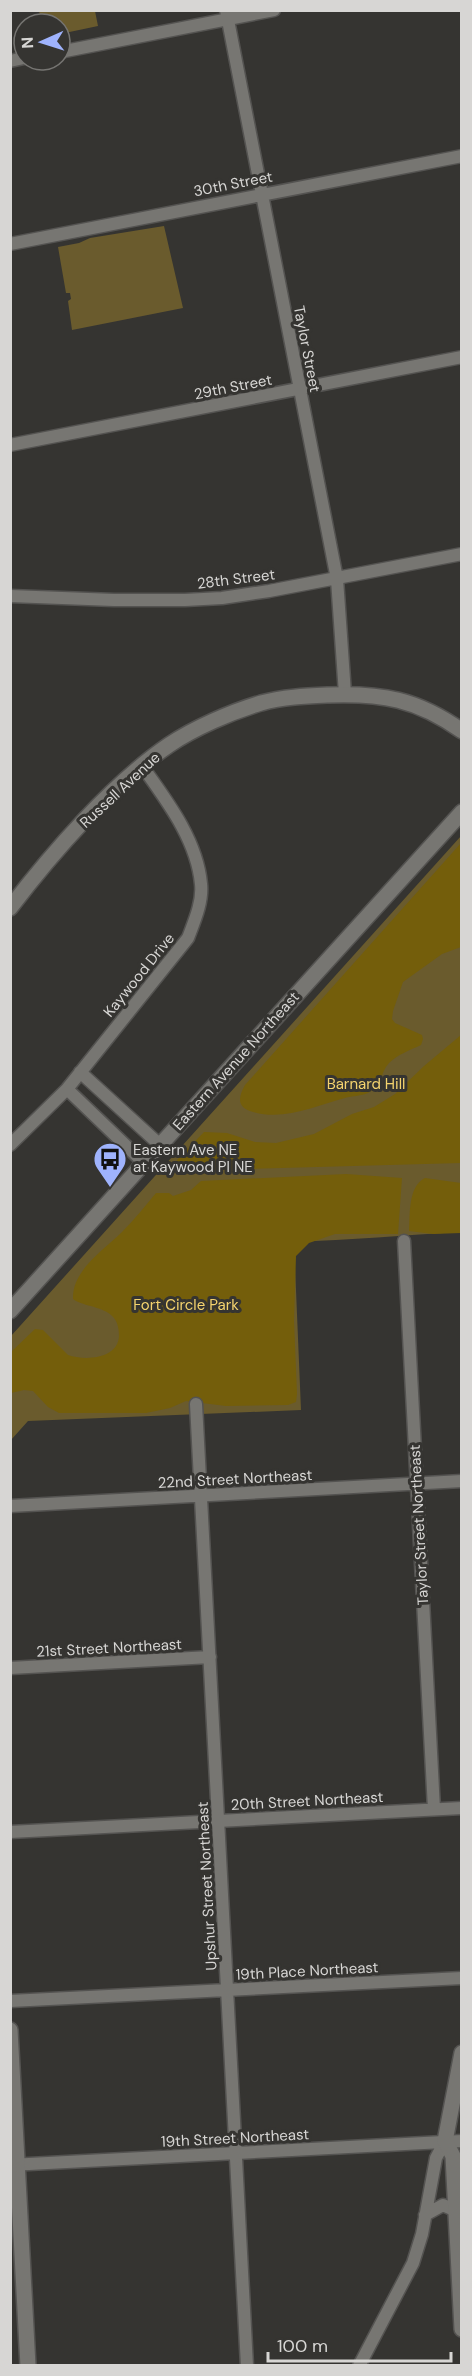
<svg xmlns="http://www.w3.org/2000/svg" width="472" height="2376" font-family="'DM Sans',sans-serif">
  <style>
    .green { fill: #6a5b2d }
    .forest { fill: #745e0b }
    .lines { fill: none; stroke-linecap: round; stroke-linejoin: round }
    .street-casing { stroke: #545351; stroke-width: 15 }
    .secondary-casing { stroke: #545351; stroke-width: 18 }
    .street { stroke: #777672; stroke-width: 12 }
    .secondary { stroke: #777672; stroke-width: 15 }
    .labels { text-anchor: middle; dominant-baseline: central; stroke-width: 6; stroke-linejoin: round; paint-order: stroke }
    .street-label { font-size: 15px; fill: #d7d6d4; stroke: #353431 }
    .park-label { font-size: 15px; fill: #f4d36e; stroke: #353431 }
    .poi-label { font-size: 15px; fill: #d7d6d4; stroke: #353431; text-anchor: start }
  </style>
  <rect width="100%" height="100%" fill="#353431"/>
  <!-- green -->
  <path class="green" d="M 39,11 L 95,11 L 98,26 L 60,34 L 60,24 L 42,24 Z
    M 164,226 L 183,308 L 72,330 L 68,301 L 71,299 L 70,293 L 66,293 L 58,247 L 79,243 L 90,238 Z
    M 461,836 L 461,1232 C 405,1235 350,1240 294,1242 L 301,1410 L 28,1421 L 11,1440 L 11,1336 Z"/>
  <!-- forest -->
  <path class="forest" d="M 461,843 L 461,947 L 442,954 L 403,982 L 393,1011 L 392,1019 L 395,1023 L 422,1035 L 423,1039 L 421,1045 C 410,1050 397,1055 389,1063 C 380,1073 383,1084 368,1093 C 361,1096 352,1096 345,1098 C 314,1106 283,1122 250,1111 C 236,1106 239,1096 245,1085 Z
    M 461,1035 L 461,1163 L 174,1171 L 173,1167 L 177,1160 L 204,1132 L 227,1133 L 255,1142 L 276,1143 L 314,1134 L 352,1114 L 374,1107 L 395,1094 L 424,1066 Z
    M 346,1174 L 402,1178 L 398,1234 L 335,1234 L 309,1243 L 296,1256 L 294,1321 L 297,1394 L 296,1402 L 288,1405 L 226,1406 L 186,1401 L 170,1408 L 146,1413 L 59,1413 L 48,1407 L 33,1391 L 24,1390 L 11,1393 L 11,1352 L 35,1329 L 43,1330 L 68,1355 C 85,1361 118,1359 119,1336 C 119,1330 118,1323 114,1318 C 105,1307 88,1307 76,1301 L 73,1299 C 72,1270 104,1250 122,1232 C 134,1220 145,1206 156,1193 L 169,1193 L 173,1196 L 191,1190 L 201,1181 Z
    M 425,1178 L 461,1183 L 461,1233 L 433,1234 L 409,1231 C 410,1215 408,1186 425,1178 Z"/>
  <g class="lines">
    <defs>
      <path id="street" d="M 226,10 L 337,579 L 345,694
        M 60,52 L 274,10
        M 10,61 L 24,58
        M 10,244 L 462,156
        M 10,445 L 462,357
        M 10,596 L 114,600 L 185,600 L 222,598 L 269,591 L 462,554
        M 80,1072 L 160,1145
        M 67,1089 L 144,1163
        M 10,1145 L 67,1089 L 188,938 C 194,922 203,902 201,884 C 197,840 167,801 142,766
        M 404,1241 L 434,1809
        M 196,1404 L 247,2366
        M 10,1506 L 462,1481
        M 10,1668 L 210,1657
        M 10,1832 L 462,1808
        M 10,2001 L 462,1978
        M 10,2165 L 462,2141
        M 425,2215 L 443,2205 L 456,2211
        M 359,2366 L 413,2263 L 422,2234 L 436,2158 L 445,2141"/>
      <path id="secondary" d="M 10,908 C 52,853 113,783 169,745 C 194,728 231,712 261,703 C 283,697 306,696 328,695 C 382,693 417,699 462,731
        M 10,1311 L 462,812
        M 10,2030 L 28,2366
        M 462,2053 L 445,2141 L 453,2156 L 462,2329"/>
    </defs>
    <!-- street casing -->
    <use href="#street" class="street-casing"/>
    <!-- secondary casing -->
    <use href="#secondary" class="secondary-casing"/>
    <!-- street -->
    <use href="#street" class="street"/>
    <!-- secondary -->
    <use href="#secondary" class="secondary"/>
  </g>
  <!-- icons -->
  <defs>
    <symbol id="bus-pin" viewBox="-11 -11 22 30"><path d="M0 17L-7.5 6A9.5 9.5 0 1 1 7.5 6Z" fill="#9fb3fd" stroke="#353431"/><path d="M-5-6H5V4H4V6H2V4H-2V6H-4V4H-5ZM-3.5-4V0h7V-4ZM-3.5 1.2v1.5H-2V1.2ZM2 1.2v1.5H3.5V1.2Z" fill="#111"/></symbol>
  </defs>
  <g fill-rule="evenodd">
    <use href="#bus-pin" x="91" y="1140" width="38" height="52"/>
  </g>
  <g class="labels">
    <!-- street labels -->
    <g class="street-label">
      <text transform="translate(233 184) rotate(-11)">30th Street</text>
      <text transform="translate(307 349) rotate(79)">Taylor Street</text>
      <text transform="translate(233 387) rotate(-11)">29th Street</text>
      <text transform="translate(236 579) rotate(-7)">28th Street</text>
      <text transform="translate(120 790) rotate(-43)">Russell Avenue</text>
      <text transform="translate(139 975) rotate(-51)">Kaywood Drive</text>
      <text transform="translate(236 1061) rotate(-48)">Eastern Avenue Northeast</text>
      <text transform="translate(235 1479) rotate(-3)">22nd Street Northeast</text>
      <text transform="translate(419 1525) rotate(-93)">Taylor Street Northeast</text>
      <text transform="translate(109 1648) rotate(-3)">21st Street Northeast</text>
      <text transform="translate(307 1801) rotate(-3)">20th Street Northeast</text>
      <text transform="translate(207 1886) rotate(-93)">Upshur Street Northeast</text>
      <text transform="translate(307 1971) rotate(-3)">19th Place Northeast</text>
      <text transform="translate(235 2138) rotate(-3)">19th Street Northeast</text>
    </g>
    <!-- park labels -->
    <g class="park-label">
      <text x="366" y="1084">Barnard Hill</text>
      <text x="186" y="1305">Fort Circle Park</text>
    </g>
    <!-- poi labels -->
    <g class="poi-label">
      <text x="133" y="1150">Eastern Ave NE<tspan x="133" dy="17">at Kaywood Pl NE</tspan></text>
    </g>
  </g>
  <!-- border -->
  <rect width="472" height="2376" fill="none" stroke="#d7d6d4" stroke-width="24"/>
  <!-- north arrow -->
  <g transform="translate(42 42) rotate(267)"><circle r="28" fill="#353431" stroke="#767572" stroke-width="1.5"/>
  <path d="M0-4.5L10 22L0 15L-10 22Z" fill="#9fb3fd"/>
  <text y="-9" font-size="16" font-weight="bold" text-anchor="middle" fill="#d7d6d4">N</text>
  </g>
  <!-- scale -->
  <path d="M268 2352v9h183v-9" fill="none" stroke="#d7d6d4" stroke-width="3"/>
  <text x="277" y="2352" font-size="18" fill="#d7d6d4" stroke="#353431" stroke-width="4.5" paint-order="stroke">100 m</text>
</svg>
